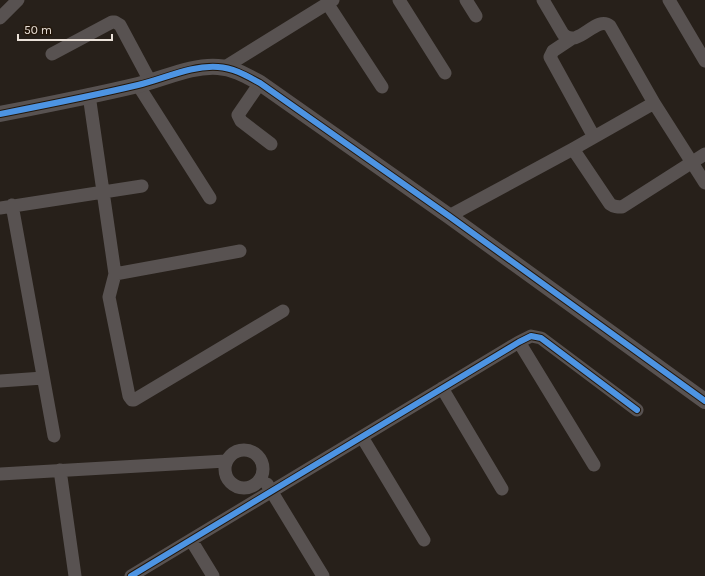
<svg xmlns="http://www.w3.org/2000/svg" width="705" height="576" font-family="Karla,sans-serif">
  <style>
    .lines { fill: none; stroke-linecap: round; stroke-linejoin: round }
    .minor { stroke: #585251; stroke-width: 13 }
    .tertiary { stroke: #585251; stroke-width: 16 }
    .cycleway-casing { stroke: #23170b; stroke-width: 8 }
    .cycleway { stroke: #4d94e3; stroke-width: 6 }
  </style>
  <rect width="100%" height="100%" fill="#27201a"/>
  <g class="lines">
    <!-- minor -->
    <path class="minor" d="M 399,0 L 445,73
      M 466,0 L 476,16
      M 543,0 L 563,34 C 578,50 596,14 610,26 L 654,103 L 705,183
      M 669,0 L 705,61
      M 327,3 L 382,87
      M 0,18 L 18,0
      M 571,39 L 553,51 L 550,57 L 594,137
      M 52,54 L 112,22 L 115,22 L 120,25 L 150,81
      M 225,67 L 333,0
      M 260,83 L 238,115 L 241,121 L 271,144
      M 138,85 L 210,198
      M 89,95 L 115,274 L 109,297 L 129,396 L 132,400 L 134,400 L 283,311
      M 573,149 L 610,204 C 614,207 617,207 622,207 L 705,154
      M 12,205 L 54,436
      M 0,208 L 142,186
      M 449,216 L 573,149 L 654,103
      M 115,274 L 240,251
      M 519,342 L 594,465
      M 0,381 L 43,378
      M 442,388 L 502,489
      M 362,437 L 424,540
      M225 469a19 19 0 1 1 38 0a19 19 0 1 1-38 0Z
      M 60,470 L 75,576
      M 0,474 L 226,461
      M 267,484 L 323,576
      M 191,540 L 213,576
      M 131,576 L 519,342 L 531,336 L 541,338 L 637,410"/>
    <!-- tertiary -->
    <path class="tertiary" d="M 0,114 C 46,105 92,96 138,85 C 164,79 191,65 218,67 C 234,68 247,76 260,83 L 449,216 L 705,401"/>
    <defs>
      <path id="cycleway" d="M 0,114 C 46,105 92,96 138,85 C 164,79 191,65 218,67 C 234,68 247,76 260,83 L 449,216 L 705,401
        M 131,576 L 519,342 L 531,336 L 541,338 L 637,410"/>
    </defs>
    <!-- cycleway casing -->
    <use href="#cycleway" class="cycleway-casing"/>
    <!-- cycleway -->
    <use href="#cycleway" class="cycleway"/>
  </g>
  <!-- scale -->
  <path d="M18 34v6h94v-6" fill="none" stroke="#eae1d9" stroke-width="2"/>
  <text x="24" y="34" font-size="12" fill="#eae1d9" stroke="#23170b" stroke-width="3" paint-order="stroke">50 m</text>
</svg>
